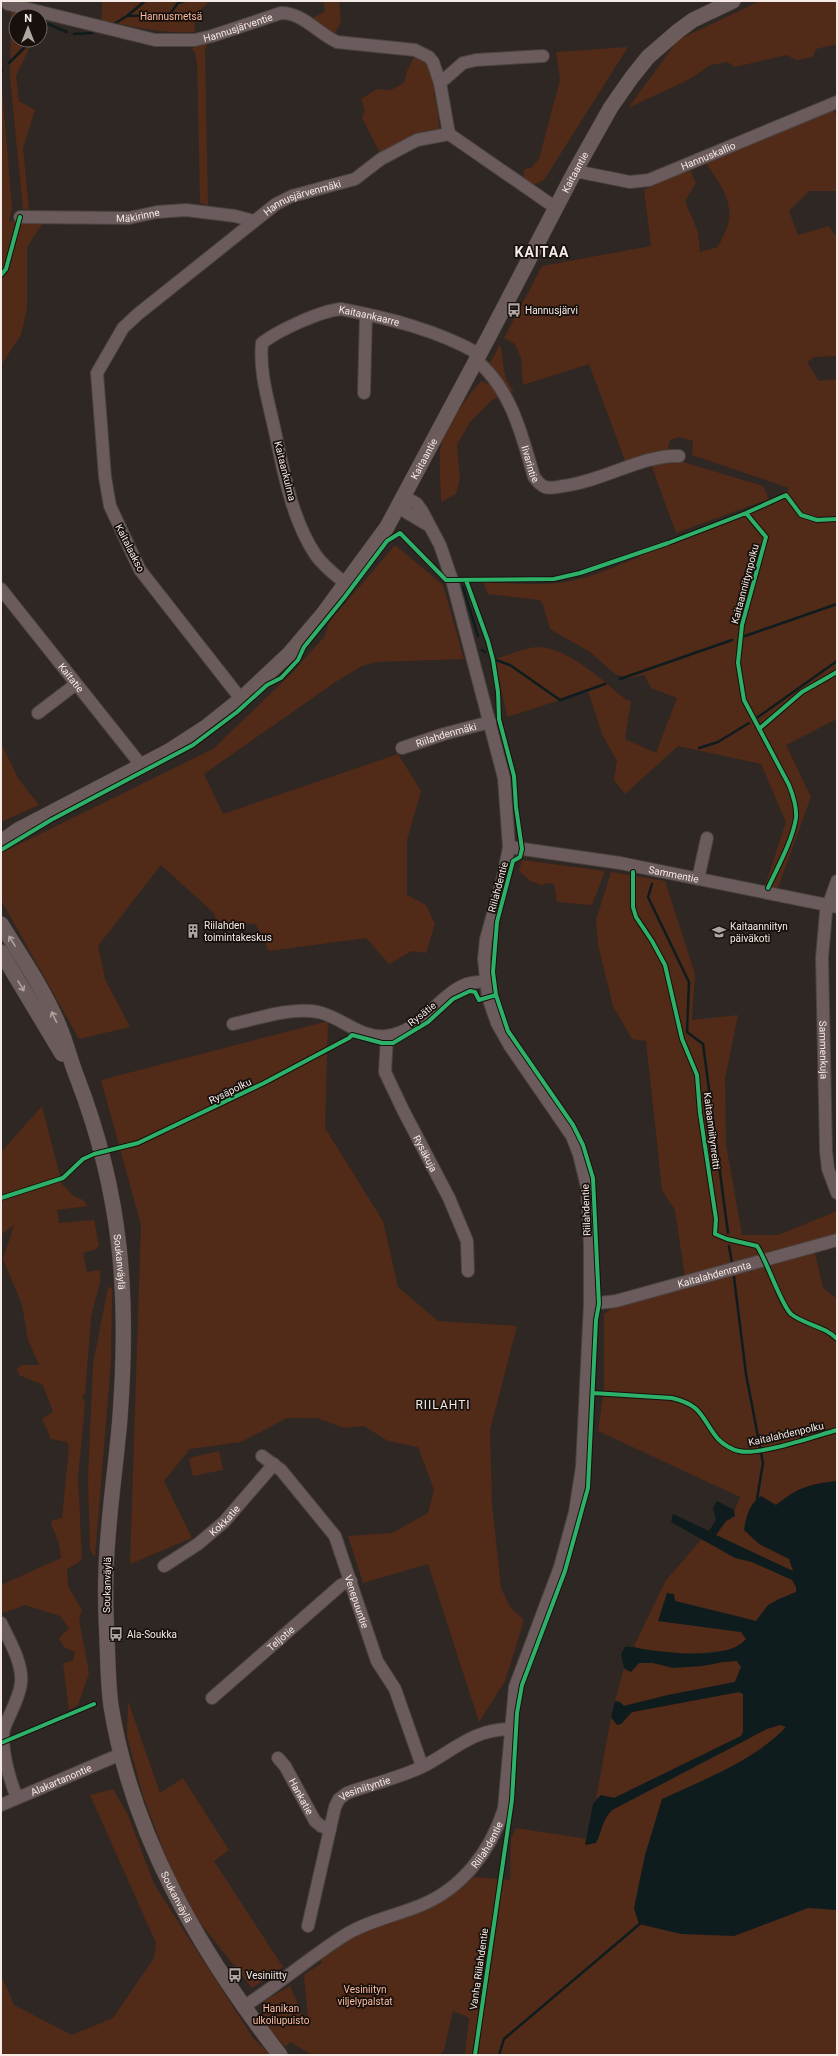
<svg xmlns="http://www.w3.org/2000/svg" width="838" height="2056" font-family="Roboto,sans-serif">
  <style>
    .green { fill: #522a18 }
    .water { fill: #0f1c1e }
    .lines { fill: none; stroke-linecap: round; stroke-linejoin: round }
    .stream { stroke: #0f1c1e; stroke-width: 2.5 }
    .minor-casing { stroke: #4a433f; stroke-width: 14 }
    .major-casing { stroke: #4a433f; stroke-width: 16 }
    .minor { stroke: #6b5b5c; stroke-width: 12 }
    .major { stroke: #6b5b5a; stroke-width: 15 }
    .cycleway-casing { stroke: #17100d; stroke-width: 6 }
    .cycleway { stroke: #2db169; stroke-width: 4 }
    .oneway { stroke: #b0a2a0 }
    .labels { text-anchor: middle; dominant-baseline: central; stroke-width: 3.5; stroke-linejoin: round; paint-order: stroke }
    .park-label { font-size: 10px; fill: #fabba0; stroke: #17100d }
    .street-label { font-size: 10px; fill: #f5eae5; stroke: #17100d }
    .poi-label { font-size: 10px; fill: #f5eae5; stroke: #17100d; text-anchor: start }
    .quarter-label { font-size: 12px; letter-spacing: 1px; fill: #f5eae5; stroke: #17100d }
    .district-label { font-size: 14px; font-weight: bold; letter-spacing: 1px; fill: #f5eae5; stroke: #17100d }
  </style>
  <rect width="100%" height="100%" fill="#2f2723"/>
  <!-- green -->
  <path class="green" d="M 102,1 L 210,1 L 194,16 L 195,32 C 163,34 133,27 102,20 Z
    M 323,1 L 339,1 L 341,21 L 334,36 L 311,19 L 325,11 Z
    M 760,1 L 837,1 L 837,44 L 816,49 L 813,57 L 796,60 L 787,55 L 735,67 L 727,62 L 711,65 L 688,80 L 628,108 L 678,40 Z
    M 11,10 L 34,16 L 16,16 L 16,40 L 33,40 L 16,76 L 19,101 L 35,110 L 23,148 L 29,210 L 23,209 L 10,77 Z
    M 208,44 L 205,49 L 208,205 L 200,203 L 197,64 L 195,52 L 191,48 Z
    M 628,47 L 544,180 L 529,187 L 523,181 L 524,169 L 531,168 L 539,159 L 560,80 L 556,52 Z
    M 415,55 L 428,66 L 437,89 L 434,94 L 438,113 L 439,129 L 414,133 L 381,155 L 362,118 L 365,111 L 361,99 L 377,89 L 391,90 L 404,83 L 407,71 Z
    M 1,77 L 12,208 L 9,221 L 44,221 L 27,247 L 27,308 L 21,335 L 1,365 Z
    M 833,110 L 837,117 L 837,191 L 809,191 L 789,211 L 798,235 L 829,226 L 834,234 L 837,234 L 837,356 L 814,357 L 807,362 L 819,381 L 837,379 L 837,719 L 786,745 L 811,797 L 778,888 L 765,886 L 786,822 L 761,764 L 678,746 L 625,794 L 614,780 L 617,761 L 602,734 L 588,691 L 507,717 L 495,659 C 506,656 529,646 540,647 C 571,650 602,680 625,699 L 631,701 L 625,739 L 656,753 L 677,698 L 651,688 L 644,675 L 628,678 L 615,674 L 590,652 L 550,629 L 543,605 L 540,600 L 488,594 L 483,582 C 513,583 545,587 575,580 C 597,575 619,565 639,557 L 639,553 L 746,513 L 786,495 L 789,488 L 692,455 L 693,441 L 678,437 L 670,440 L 667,451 L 626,463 L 589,364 L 523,385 L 521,358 L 515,344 L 504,338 L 542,266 L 651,246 L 644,190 L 689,168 L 696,183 L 685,201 L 698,232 L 700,252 L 718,247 C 721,240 726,232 728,224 C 734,200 718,181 705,162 Z
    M 500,344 C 504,357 502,382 514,390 L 510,392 L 507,391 L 490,363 Z
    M 481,381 L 493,386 L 499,397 L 492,400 L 470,422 L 457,445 L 460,479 L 456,494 L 441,502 C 441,486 439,469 440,452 C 442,430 467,397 481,381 Z
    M 673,459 L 763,486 L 769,499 L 676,533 L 651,464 Z
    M 395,545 L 443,585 L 464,659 L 376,662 L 362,666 L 337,681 L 204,774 L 223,814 L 398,754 L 421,791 L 407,840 L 407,895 L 426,905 L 435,924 L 426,953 L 412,951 L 389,964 L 366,938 L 269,951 L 256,924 L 217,923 L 214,913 L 161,865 L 98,946 L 105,979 L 130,1027 L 79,1039 L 1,900 L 1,853 L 213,749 L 292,673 L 324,637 L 330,621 Z
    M 1,743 L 18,778 L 39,805 L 1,822 Z
    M 522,860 L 605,871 L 592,905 L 557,902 L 554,884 L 548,883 L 541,885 L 530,881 L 519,871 Z
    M 611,872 L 665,881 L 695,974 L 692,1020 L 738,1015 L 725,1079 L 726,1144 L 742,1235 L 778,1235 L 837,1211 L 837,1235 L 685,1278 L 675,1210 L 662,1190 L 646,1041 L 632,1039 L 613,1006 L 598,945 L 596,920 Z
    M 328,1021 L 325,1128 L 383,1221 L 398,1287 L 438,1321 L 517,1326 L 490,1430 L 492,1504 L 501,1588 L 510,1607 L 524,1620 L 505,1681 L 479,1722 L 428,1564 L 363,1583 L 348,1536 L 392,1533 L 428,1513 L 434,1490 L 418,1447 L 388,1441 L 364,1426 L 344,1428 L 317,1418 L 287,1418 L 241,1442 L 190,1449 L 164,1481 L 192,1538 L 130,1564 L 141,1225 L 101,1080 Z
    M 42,1106 L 62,1184 L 74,1196 L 83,1200 L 88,1206 L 57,1210 L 59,1223 L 94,1220 L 99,1246 L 94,1250 L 83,1253 L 87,1272 L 100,1270 L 100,1282 L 91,1317 L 85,1395 L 82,1395 L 85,1404 L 78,1478 L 82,1558 L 79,1562 L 67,1569 L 68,1586 L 82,1610 L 79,1619 L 89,1673 L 78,1705 L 69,1710 L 63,1664 L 73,1660 L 75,1652 L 64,1647 L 59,1638 L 69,1628 L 60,1616 L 25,1605 L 3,1613 L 1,1608 L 1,1585 L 61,1558 L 59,1543 L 51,1524 L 52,1520 L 62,1518 L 69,1447 L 67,1442 L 51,1439 L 42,1419 L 53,1412 L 43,1385 L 19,1375 L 17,1369 L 22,1365 L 39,1365 L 28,1340 L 22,1305 L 3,1259 L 14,1225 L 1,1235 L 1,1152 Z
    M 815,1253 L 823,1288 L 837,1299 L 837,1592 L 716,1535 L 726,1521 L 731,1519 L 740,1497 L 598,1431 L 604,1390 L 604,1314 L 614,1307 Z
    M 108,1287 L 112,1288 L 111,1361 L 95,1557 L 90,1550 L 88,1479 L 93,1364 Z
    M 219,1451 L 223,1470 L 193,1476 L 189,1458 Z
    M 702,1539 L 793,1580 L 796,1587 L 796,1593 L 779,1599 L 762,1613 L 757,1621 L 675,1601 L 668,1592 L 659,1621 L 741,1632 L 746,1639 L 736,1649 L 691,1654 L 641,1654 L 634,1646 L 666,1580 Z
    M 837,1607 L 837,2055 L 465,2055 L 469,2018 L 453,2011 L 444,2050 L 440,2055 L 312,2055 L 290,2042 L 285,2047 L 263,2021 L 262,2002 L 290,1986 L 309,2030 L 304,1975 L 322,1963 L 320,1958 C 337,1947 354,1935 373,1927 C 409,1912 446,1905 474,1877 L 510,1880 L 511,1839 L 516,1828 L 587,1839 L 592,1818 L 602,1822 L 612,1810 L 750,1738 Z
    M 737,1661 L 741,1667 L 735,1682 L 668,1695 L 624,1706 L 620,1702 L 615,1701 L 624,1668 L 626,1671 L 635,1668 L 638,1663 Z
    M 739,1692 L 743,1694 L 743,1732 L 741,1736 L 614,1798 L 601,1795 L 596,1799 L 611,1717 L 614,1722 L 621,1724 L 632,1712 Z
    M 128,1701 L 160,1793 L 183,1778 L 229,1850 L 214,1861 L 283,1967 L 252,1988 L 194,1915 L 167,1859 L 143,1796 L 127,1736 Z
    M 113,1789 L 128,1815 L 154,1884 L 253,2038 L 271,2055 L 1,2055 L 1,1975 L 14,2005 L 72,2035 L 113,2018 L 154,1958 L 156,1943 L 90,1795 Z"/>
  <!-- water -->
  <path class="water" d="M 837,1481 L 837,1910 L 808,1908 L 734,1936 L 681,1934 L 639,1924 L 634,1908 L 645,1855 L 662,1799 C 703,1780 755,1760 786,1727 L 780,1725 L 767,1729 L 612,1810 C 602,1820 602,1831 596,1843 L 585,1845 L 593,1804 L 601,1795 L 614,1798 L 741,1736 L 743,1732 L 743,1694 L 739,1692 L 632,1712 L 621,1724 L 617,1725 L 611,1717 L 615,1701 L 620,1702 L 624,1706 L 668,1695 L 735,1682 L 741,1667 L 737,1661 L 723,1662 L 703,1666 L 673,1668 L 653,1663 L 639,1663 L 631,1672 L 624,1668 L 621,1654 L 625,1647 C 634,1646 640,1649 649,1650 C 674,1653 729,1660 746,1639 L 741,1632 L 658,1621 L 667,1593 L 674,1594 L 675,1601 L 756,1621 L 768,1605 L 779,1599 L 796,1592 L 796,1587 L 792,1580 L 752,1562 L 735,1558 L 671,1522 L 673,1514 L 709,1531 L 716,1520 L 713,1508 L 717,1501 L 734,1510 L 735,1516 L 726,1521 L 716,1535 L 793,1571 L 789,1559 L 759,1544 L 744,1530 C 746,1517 749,1504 761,1496 L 776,1505 C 799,1487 809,1484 837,1481 Z"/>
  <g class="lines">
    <!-- stream -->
    <path class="stream" d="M 127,16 L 145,1
      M 114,24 L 127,16 L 169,15 L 178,3 L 185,1
      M 40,32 L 48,24 L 67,32
      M 74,34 L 92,33
      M 9,63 L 32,40
      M 1,71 L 2,70
      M 463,587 L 478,636
      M 745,636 L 837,604
      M 482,650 L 485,652
      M 496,660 L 510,665 L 560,700 L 605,684
      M 620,679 L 732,640
      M 758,717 L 837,661
      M 699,748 L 718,742 L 749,723
      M 652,884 L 648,897 L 689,982 L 687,1032 L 703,1044 L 728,1233
      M 729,1246 L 732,1263
      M 734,1277 L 746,1374 L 763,1463 L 757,1499
      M 499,2055 L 504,2039 L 642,1922"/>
    <defs>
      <g id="minor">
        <path id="s1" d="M 8,4 L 155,40 L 195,40 L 212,36 L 281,13 C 304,13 317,33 337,42 L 415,50 L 429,57 L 433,62 L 440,83 L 449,134"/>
        <path d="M 440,83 L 463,63 L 476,60 L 543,56"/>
        <path id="s2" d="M 575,171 L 630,182 L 649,180 L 837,102"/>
        <path id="s3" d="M 20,217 L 129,218 L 157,212 L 186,210 L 235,216 L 254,221"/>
        <path id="s4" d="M 476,360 C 511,389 522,435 534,477 C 537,481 540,485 545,487 C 551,489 558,487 563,486 C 600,482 645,454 679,456"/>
        <path d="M 364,393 L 366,314"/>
        <path id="s5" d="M 345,583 C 334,574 323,566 315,554 C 291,518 283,468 274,427 C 268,400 259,371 262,343 C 279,330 320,311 341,309 C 388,318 437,330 479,354"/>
        <path id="s6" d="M 1,589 L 141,765"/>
        <path id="s7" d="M 241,699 L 140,570 L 110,506 L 105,477 L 97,373 L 123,328 L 138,314 L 276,204 L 292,196 L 355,179 L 381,159 L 417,140 L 449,134 L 556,208"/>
        <path d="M 38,713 L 76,684"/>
        <path id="s8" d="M 402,748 L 444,734 L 490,722"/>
        <path id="s9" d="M 509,847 L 620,863 L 837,907"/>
        <path d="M 698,879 L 707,838"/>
        <path id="s10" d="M 837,881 L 826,912 L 822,958 L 826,1151 L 828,1169 L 837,1193"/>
        <path d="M 233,1024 C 260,1018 291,1007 318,1012 C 342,1017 360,1039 386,1036 C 422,1032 437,995 467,984 C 473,982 480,982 485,981"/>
        <path id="s11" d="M 387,1036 L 385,1072 L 403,1110 L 449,1198 L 467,1241 L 468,1271"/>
        <path id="s12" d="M 590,1304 L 616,1301 L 837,1240"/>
        <path id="s13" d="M 262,1456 L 281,1470 L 335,1536 L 377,1661 L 395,1689 L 422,1766"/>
        <path id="s14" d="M 164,1566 L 198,1544 L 224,1522 L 274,1464"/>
        <path d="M 1,1623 C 9,1640 23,1663 21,1683 C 19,1700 9,1714 4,1729 C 0,1746 10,1782 17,1797"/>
        <path id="s15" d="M 212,1698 L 341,1585 L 351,1581"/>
        <path id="s16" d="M 278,1758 L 285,1766 L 315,1821 L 321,1826 L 330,1829"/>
        <path id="s17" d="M 1,1805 L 121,1754"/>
        <path id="s18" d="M 308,1926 L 335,1807 L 339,1799 L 347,1793 C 372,1784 398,1778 422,1767 C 453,1751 473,1729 510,1729"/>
        <path id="s19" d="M 243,2007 C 278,1985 310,1957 345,1935 C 368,1921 394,1916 419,1906 C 462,1889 490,1852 504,1809 L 515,1687 L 560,1567 L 575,1512 L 582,1467 L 590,1304 L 590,1246 L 587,1187 L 579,1154 L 572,1136 L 510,1046 L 497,1023 L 488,997 L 484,959 L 486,939 L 503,878 L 509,847 L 504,778 L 452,580 L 440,545 L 422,511 L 417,504 L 412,501 L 402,500 L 406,512 L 428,525"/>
      </g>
      <g id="major">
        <path id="s20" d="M 1,842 L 18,830 L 169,751 L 206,727 L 241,699 L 289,654 L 323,614 L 387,527 L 487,340 L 575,171 L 611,107 L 632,77 L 648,57 L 678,31 L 693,20 L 733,1"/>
        <path id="s21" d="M 1,924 C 22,958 45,991 60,1028 C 67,1045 71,1063 78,1080 C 122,1195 129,1295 120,1417 C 116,1469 107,1521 106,1573 C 105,1596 106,1618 107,1640 C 108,1662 108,1684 111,1706 C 132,1836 200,1952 280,2055"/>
        <path d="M 1,952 L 62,1054"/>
      </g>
    </defs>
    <!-- minor casing -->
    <use href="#minor" class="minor-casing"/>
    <!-- major casing -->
    <use href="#major" class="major-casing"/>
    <!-- minor -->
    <use href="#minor" class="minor"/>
    <!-- major -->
    <use href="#major" class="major"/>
    <defs>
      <path id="cycleway" d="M 1,275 L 6,269 L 20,217
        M 746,513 L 766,537 L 742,625 L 738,663 L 744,700 L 789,785 C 793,795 797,807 796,818 C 792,842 778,866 768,888
        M 466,580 L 488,641 L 493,660 L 498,692 L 499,719 L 514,776 L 516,807 L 522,849 L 520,857 L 513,861 L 497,922 L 493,972 L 496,995 L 508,1031 L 573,1125 L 583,1145 L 593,1178 L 599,1304 L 596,1320 L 588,1488 L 565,1571 L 522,1685 L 517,1713 L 512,1800 L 475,2055
        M 759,729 L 802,692 L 837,672
        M 1,850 L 51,820 L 193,745 L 237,712 L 267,685 L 281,678 L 298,660 L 304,647 L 344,598 L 387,541 L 400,533 L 446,580 L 554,579 L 580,573 L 668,543 L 746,513 L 786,495 L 801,515 L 817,520 L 837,519
        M 633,872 L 633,907 L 636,917 L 652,941 L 665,965 L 682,1039 L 697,1075 L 700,1113 L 716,1219 L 715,1234 L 727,1239 L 757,1246 C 767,1261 781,1305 791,1314 C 805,1325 825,1326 837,1339
        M 1,1198 L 63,1178 L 83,1159 L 94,1154 L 138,1143 L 264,1083 L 349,1038 L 352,1035 L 382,1043 L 393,1043 L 428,1022 L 453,999 L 470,991 L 475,992 L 479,1000 L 496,995
        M 593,1393 L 672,1398 C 704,1406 700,1417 718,1439 C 723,1444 732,1450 739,1451 C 759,1456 815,1436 837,1430
        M 1,1743 L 94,1704"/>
    </defs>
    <!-- cycleway casing -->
    <use href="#cycleway" class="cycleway-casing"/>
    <!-- cycleway -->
    <use href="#cycleway" class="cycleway"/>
  </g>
  <!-- one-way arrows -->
  <defs><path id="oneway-shaft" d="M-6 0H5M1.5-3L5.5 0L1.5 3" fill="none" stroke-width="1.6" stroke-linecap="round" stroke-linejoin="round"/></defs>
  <g class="oneway">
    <use href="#oneway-shaft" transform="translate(12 941) rotate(-122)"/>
    <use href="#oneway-shaft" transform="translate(21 986) rotate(59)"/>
    <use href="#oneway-shaft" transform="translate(54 1017) rotate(-116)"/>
  </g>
  <!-- icons -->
  <defs>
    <symbol id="bus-bare" viewBox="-9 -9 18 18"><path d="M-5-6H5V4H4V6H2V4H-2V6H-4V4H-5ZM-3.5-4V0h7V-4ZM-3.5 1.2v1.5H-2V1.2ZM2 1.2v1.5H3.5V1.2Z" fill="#b0a6a1" stroke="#17100d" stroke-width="2.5" paint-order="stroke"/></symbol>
    <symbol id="building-bare" viewBox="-9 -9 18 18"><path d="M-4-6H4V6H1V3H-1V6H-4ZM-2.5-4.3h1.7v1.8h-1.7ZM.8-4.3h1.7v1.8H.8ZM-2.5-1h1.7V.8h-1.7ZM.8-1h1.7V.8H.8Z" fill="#b0a6a1" stroke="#17100d" stroke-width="2.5" paint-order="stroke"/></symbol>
    <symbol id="school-bare" viewBox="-9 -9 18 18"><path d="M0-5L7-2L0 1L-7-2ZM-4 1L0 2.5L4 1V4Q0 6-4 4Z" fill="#b0a6a1" stroke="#17100d" stroke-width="2.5" paint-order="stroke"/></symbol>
  </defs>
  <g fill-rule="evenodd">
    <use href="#bus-bare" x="504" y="300" width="20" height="20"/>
    <use href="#building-bare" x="183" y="921" width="20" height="20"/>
    <use href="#school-bare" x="709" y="922" width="20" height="20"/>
    <use href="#bus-bare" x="106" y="1624" width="20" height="20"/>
    <use href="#bus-bare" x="225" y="1965" width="20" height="20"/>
  </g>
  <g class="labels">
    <!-- park labels -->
    <g class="park-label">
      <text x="171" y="16">Hannusmetsä</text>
      <text x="365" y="1989">Vesiniityn<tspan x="365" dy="12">viljelypalstat</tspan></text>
      <text x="281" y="2008">Hanikan<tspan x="281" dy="12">ulkoilupuisto</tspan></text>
    </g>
    <!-- street labels -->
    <g class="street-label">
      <text stroke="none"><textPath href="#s1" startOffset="236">Hannusjärventie</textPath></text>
      <text stroke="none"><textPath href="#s2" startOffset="139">Hannuskallio</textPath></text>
      <text stroke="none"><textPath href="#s20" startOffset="908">Kaitaantie</textPath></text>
      <text stroke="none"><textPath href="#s7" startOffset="644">Hannusjärvenmäki</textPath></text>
      <text stroke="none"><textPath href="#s3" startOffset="118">Mäkirinne</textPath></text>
      <text stroke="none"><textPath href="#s5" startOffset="377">Kaitaankaarre</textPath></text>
      <text stroke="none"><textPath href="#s20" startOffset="584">Kaitaantie</textPath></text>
      <text stroke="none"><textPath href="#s4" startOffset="119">Iivarintie</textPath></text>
      <text transform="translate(285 471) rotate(76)">Kaitaankulma</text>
      <text transform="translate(130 548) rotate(63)">Kaitalaakso</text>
      <text transform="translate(745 584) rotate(-75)">Kaitaanniitynpolku</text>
      <text stroke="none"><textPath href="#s6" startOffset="113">Kaitatie</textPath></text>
      <text stroke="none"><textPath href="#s8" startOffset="46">Riilahdenmäki</textPath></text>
      <text stroke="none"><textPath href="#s9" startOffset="167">Sammentie</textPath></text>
      <text transform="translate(498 887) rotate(-75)">Riilahdentie</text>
      <text transform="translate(422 1014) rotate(-38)">Rysätie</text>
      <text stroke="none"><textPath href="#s10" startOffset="171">Sammenkuja</textPath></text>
      <text transform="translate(230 1091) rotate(-26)">Rysäpolku</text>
      <text transform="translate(712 1131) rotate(83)">Kaitaanniitynreitti</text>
      <text stroke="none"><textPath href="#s11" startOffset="127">Rysäkuja</textPath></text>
      <text transform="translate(586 1210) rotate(-92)">Riilahdentie</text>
      <text stroke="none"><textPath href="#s21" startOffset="362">Soukanväylä</textPath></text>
      <text stroke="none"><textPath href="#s12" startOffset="128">Kaitalahdenranta</textPath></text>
      <text transform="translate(786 1434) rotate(-13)">Kaitalahdenpolku</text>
      <text stroke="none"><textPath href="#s14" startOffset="76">Kokkatie</textPath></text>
      <text transform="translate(107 1585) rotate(-89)">Soukanväylä</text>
      <text stroke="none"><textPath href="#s13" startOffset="178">Venepuuntie</textPath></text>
      <text stroke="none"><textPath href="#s15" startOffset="91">Teljotie</textPath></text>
      <text stroke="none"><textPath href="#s17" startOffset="65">Alakartanontie</textPath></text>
      <text stroke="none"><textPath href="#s18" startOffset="159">Vesiniityntie</textPath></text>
      <text stroke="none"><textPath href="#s16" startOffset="45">Hankatie</textPath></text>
      <text stroke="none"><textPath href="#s19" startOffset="298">Riilahdentie</textPath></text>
      <text stroke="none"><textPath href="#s21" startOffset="1010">Soukanväylä</textPath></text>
      <text transform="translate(479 1969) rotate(-82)">Vanha Riilahdentie</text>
    </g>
    <!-- poi labels -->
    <g class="poi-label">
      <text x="525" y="310">Hannusjärvi</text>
      <text x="204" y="925">Riilahden<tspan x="204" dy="12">toimintakeskus</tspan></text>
      <text x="730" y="926">Kaitaanniityn<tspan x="730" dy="12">päiväkoti</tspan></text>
      <text x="127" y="1634">Ala-Soukka</text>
      <text x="246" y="1975">Vesiniitty</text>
    </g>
    <!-- quarter labels -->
    <g class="quarter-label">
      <text x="443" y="1405">RIILAHTI</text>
    </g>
    <!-- district labels -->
    <g class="district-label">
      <text x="542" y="252">KAITAA</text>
    </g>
  </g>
  <!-- border -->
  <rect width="838" height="2056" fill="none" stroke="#f5eae5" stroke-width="4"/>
  <!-- north arrow -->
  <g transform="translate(28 28)"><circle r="19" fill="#17100d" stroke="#706763"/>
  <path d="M0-3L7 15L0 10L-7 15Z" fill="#b0a6a1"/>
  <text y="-6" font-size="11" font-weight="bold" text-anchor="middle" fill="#f5eae5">N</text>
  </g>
</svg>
